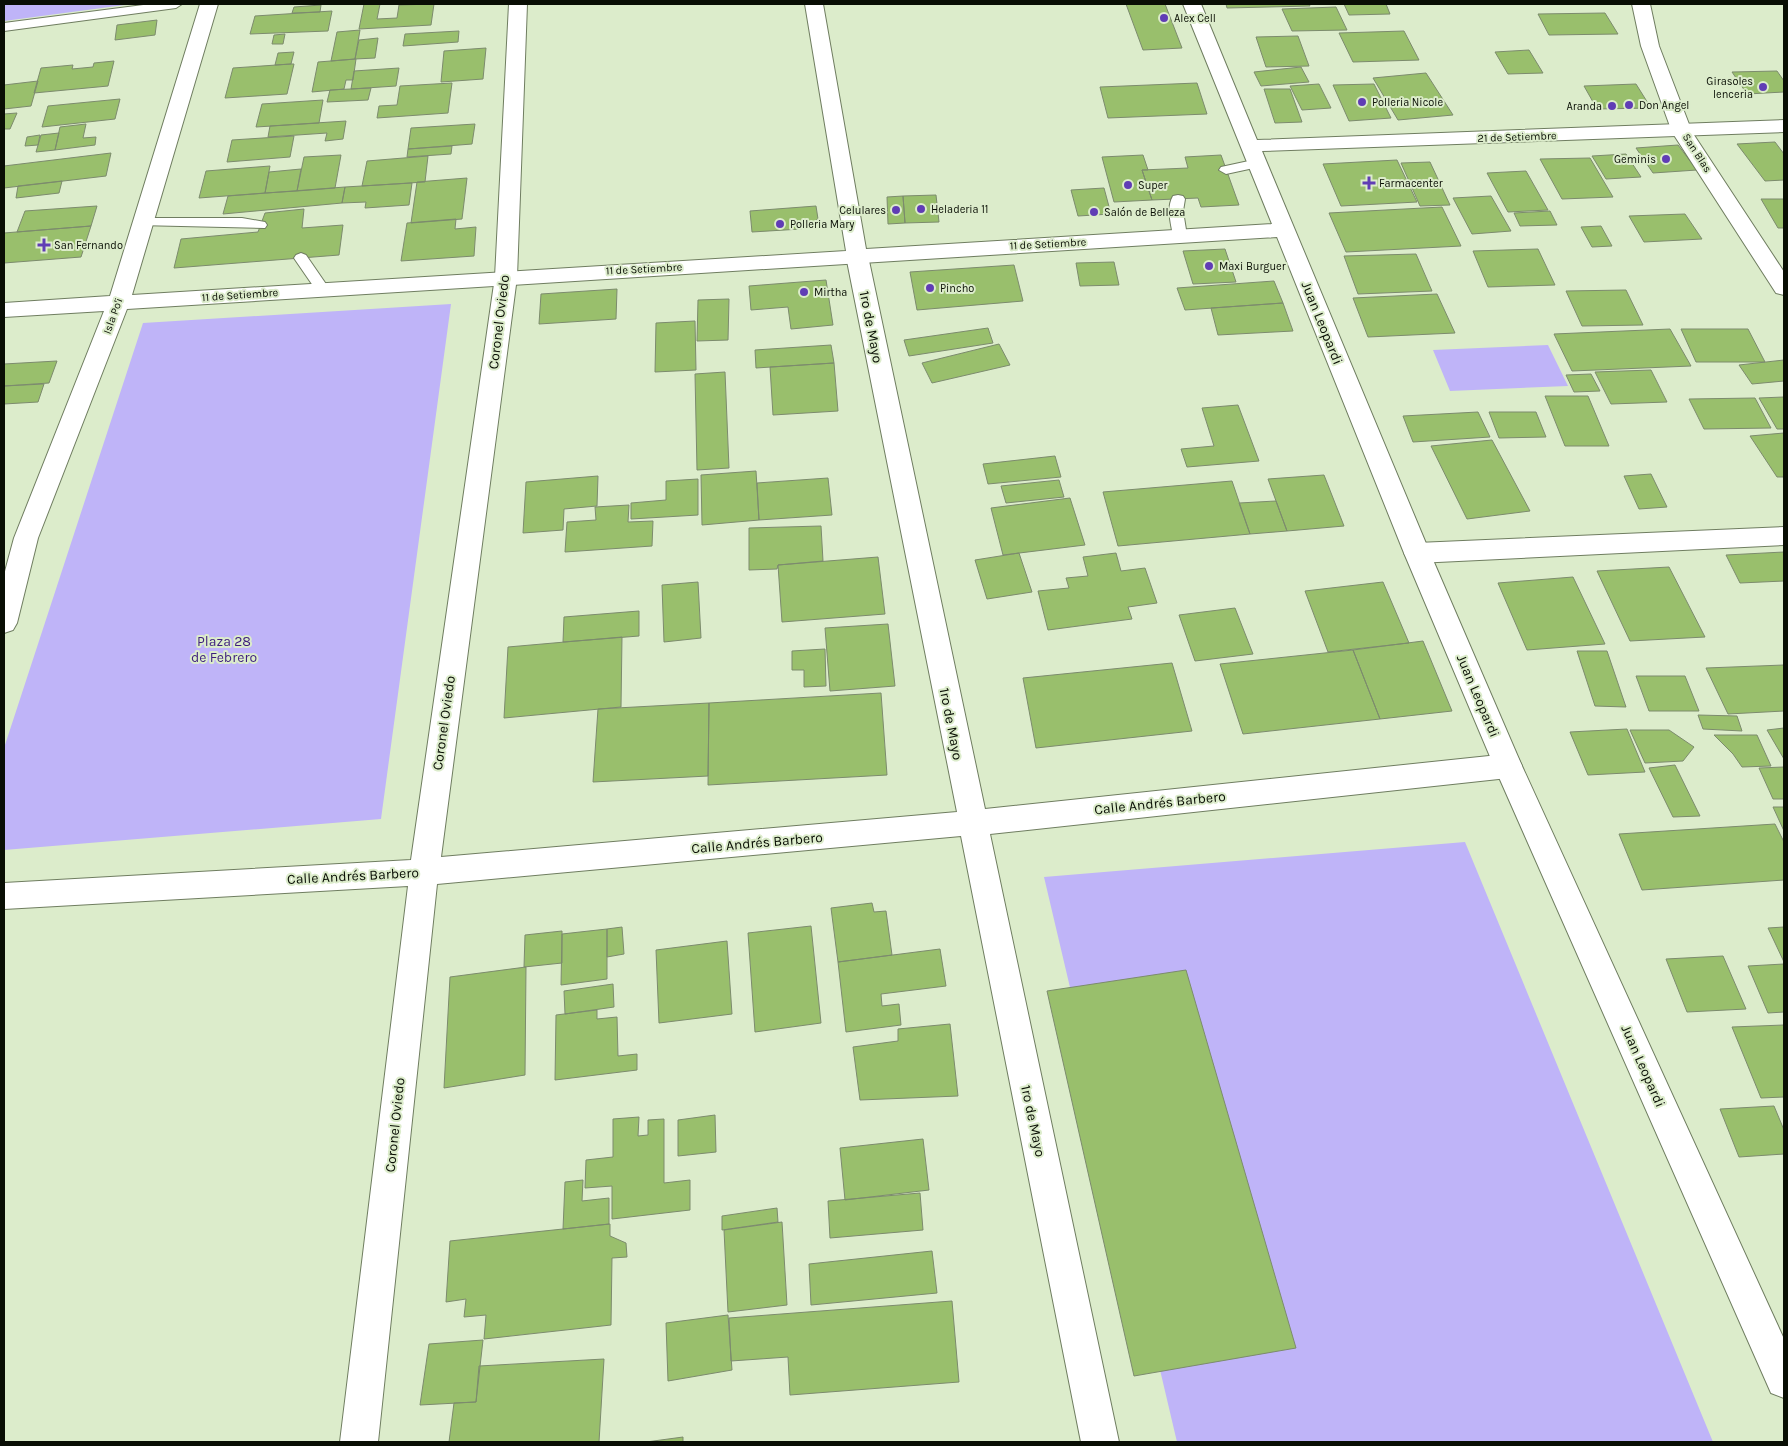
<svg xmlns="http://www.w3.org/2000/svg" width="1788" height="1446" font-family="Karla,sans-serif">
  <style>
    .green { fill: #bfb4f8 }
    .building { fill: #99bf6c; stroke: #7c8b6d }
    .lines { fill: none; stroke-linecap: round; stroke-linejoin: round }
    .lane-casing { stroke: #6f7d60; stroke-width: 2 }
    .street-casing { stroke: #6f7d60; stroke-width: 2 }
    .secondary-casing { stroke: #6f7d60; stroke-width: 2 }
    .lane { fill: #fff; fill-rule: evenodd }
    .street { fill: #fff; fill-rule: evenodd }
    .secondary { fill: #fff; fill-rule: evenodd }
    .poi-dot { fill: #603db5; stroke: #dceccb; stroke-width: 2 }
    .labels { text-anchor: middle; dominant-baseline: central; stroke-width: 4; stroke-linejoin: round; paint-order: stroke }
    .far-poi-label { font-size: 11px; fill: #090e04; stroke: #dceccb; text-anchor: start }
    .far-street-label { font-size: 11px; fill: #090e04; stroke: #dceccb }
    .street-label { font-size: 14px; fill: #090e04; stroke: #dceccb }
    .park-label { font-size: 14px; fill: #3d1e7d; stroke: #dceccb }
  </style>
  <rect width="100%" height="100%" fill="#dceccb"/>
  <!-- green -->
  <path class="green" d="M 4,4 L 132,4 L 4,21 Z
    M 451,304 L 381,819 L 4,850 L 4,748 L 143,323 Z
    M 1548,345 L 1568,386 L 1450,391 L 1433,350 Z
    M 1465,842 L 1713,1442 L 1177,1442 L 1044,877 Z"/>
  <!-- building -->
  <path class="building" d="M 364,4 L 380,4 L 377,19 L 397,18 L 399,5 L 434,4 L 431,25 L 359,29 Z
    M 1126,4 L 1165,4 L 1182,48 L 1143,50 Z
    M 1226,4 L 1309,4 L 1310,6 L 1227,8 Z
    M 1344,4 L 1386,4 L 1390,14 L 1349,15 Z
    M 321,5 L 320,12 L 292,13 L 294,7 Z
    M 1336,7 L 1347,30 L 1292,31 L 1282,9 Z
    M 332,11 L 328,31 L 250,34 L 255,16 Z
    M 1605,13 L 1618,34 L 1549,35 L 1538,14 Z
    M 157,20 L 155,35 L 115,40 L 117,25 Z
    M 360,30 L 355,59 L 331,61 L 337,32 Z
    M 459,31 L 458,42 L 403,46 L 405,34 Z
    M 1404,31 L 1419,60 L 1353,62 L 1339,33 Z
    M 285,34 L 283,44 L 272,44 L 274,35 Z
    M 1298,36 L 1309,66 L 1266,67 L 1256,37 Z
    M 378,38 L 375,58 L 355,59 L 359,40 Z
    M 486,48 L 483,79 L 441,82 L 444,51 Z
    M 1529,50 L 1543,73 L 1508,74 L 1495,52 Z
    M 294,52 L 291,64 L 275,65 L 278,53 Z
    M 356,59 L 353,80 L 346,80 L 344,89 L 312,92 L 318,62 Z
    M 114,61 L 108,86 L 34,93 L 41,68 L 73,65 L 72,69 L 93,67 L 94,63 Z
    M 291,64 L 294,64 L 287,94 L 225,98 L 233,68 Z
    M 1301,67 L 1309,82 L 1261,86 L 1254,72 Z
    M 399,68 L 396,86 L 351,89 L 354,71 Z
    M 1777,71 L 1784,81 L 1784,92 L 1747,94 L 1732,72 Z
    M 1426,73 L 1453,115 L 1398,120 L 1373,78 Z
    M 38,81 L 31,106 L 4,109 L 4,85 Z
    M 452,83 L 448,113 L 377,118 L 379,106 L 397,105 L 400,86 Z
    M 1197,83 L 1207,114 L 1108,118 L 1100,87 Z
    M 1319,84 L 1331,108 L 1302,110 L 1290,86 Z
    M 1374,84 L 1391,118 L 1349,121 L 1333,85 Z
    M 1636,84 L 1651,108 L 1597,109 L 1584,86 Z
    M 371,88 L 368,100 L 327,102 L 330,90 Z
    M 1264,89 L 1290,89 L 1302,122 L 1275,123 Z
    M 120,99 L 115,119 L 42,127 L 48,106 Z
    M 323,100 L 319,123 L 256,127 L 262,104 Z
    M 17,113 L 10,129 L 4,129 L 4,114 Z
    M 346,121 L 343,139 L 325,141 L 327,133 L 268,137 L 270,126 Z
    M 86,124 L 83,138 L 96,137 L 95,145 L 55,150 L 60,127 Z
    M 475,124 L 472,144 L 408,149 L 411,128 Z
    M 59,133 L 55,150 L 36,152 L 41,135 Z
    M 40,135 L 38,145 L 25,146 L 27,137 Z
    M 294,136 L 290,157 L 227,162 L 232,140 Z
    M 1775,142 L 1784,154 L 1784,180 L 1765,181 L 1737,144 Z
    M 1678,145 L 1697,170 L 1653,173 L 1636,148 Z
    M 452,146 L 451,154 L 407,157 L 408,149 Z
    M 111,153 L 106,176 L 4,188 L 4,166 Z
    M 1626,154 L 1641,177 L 1606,179 L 1592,156 Z
    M 341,155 L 335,188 L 297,191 L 304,157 Z
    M 1143,155 L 1148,170 L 1142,170 L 1152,200 L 1114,202 L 1102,157 Z
    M 1221,155 L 1239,205 L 1201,207 L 1198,198 L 1152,200 L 1142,170 L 1188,168 L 1185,157 Z
    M 428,156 L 425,182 L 362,186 L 367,161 Z
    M 1590,158 L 1613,197 L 1562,199 L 1540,159 Z
    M 1397,160 L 1417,202 L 1341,206 L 1323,164 Z
    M 1430,162 L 1450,205 L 1420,206 L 1401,163 Z
    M 270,166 L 265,193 L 199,198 L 206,171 Z
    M 301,169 L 297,191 L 265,193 L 269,172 Z
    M 1526,171 L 1548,210 L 1508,212 L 1487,173 Z
    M 467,178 L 462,219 L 411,223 L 417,182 Z
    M 62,181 L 59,193 L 16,198 L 18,186 Z
    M 412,183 L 409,205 L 365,208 L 366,202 L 342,203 L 345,187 Z
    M 345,187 L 342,203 L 223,214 L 228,196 Z
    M 1104,188 L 1111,214 L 1078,216 L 1071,190 Z
    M 936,195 L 939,222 L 905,223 L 903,196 Z
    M 903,196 L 905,223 L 888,224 L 887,197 Z
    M 1491,196 L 1511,231 L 1472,234 L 1453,198 Z
    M 1761,199 L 1784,199 L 1784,228 L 1778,228 Z
    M 97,206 L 91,226 L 17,232 L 25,211 Z
    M 816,206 L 818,219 L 801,229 L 752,232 L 750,211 Z
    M 1442,207 L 1461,246 L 1346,252 L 1329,213 Z
    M 304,209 L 302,228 L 343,225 L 339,255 L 174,268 L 181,239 L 258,232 L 265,213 Z
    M 1550,211 L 1557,225 L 1520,226 L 1514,213 Z
    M 1685,214 L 1702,239 L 1644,242 L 1629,216 Z
    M 456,219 L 455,229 L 476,227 L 474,256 L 401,261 L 407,223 Z
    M 91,226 L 81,257 L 4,263 L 4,233 Z
    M 1601,226 L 1612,246 L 1592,247 L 1581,227 Z
    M 1225,249 L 1236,282 L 1193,284 L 1183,251 Z
    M 1538,249 L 1555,285 L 1488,287 L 1473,251 Z
    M 1416,254 L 1432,291 L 1358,294 L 1344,256 Z
    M 1114,262 L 1119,285 L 1080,286 L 1076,263 Z
    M 1014,265 L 1023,301 L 917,310 L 910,272 Z
    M 826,280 L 833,325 L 791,329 L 788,307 L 751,310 L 749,286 Z
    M 1274,281 L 1283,303 L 1185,310 L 1177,288 Z
    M 617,289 L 616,319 L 539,324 L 541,294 Z
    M 1626,290 L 1643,325 L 1582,326 L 1566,291 Z
    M 1437,294 L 1455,333 L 1368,337 L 1353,298 Z
    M 729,299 L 728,340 L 697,341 L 698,300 Z
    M 1283,303 L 1293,331 L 1218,335 L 1211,308 Z
    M 695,321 L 696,370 L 655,372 L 656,323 Z
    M 988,328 L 993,343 L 909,356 L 904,340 Z
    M 1670,329 L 1691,366 L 1572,371 L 1554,334 Z
    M 1681,329 L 1748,329 L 1765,362 L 1696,362 Z
    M 999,344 L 1010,365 L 932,383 L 922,363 Z
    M 831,345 L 834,363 L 756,368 L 755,350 Z
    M 1784,360 L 1784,381 L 1752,384 L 1739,365 Z
    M 57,361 L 49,383 L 4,386 L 4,364 Z
    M 834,363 L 838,411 L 773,415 L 770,367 Z
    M 1651,370 L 1667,402 L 1611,404 L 1595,372 Z
    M 725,372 L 729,468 L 697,470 L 695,374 Z
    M 1591,374 L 1600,391 L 1574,392 L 1566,375 Z
    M 44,384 L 38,402 L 4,404 L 4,386 Z
    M 1545,396 L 1588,396 L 1609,446 L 1565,446 Z
    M 1784,397 L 1784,429 L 1777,429 L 1759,398 Z
    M 1755,398 L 1771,428 L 1704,429 L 1689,399 Z
    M 1238,405 L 1259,461 L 1187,467 L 1181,449 L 1214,446 L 1202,408 Z
    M 1478,412 L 1490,437 L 1413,442 L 1403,416 Z
    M 1489,412 L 1536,412 L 1546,437 L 1499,438 Z
    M 1784,433 L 1784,477 L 1777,477 L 1750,436 Z
    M 1492,440 L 1530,511 L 1467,519 L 1431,446 Z
    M 1055,456 L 1061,477 L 988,484 L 983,464 Z
    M 756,471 L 759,520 L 702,525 L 701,475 Z
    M 1651,474 L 1667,507 L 1639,509 L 1624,476 Z
    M 1324,475 L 1344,526 L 1287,531 L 1268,479 Z
    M 598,476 L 597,506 L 564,509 L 563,530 L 523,533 L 526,482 Z
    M 828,478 L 832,515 L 759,520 L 757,483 Z
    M 698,479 L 698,515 L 631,519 L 631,503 L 666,500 L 666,481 Z
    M 1059,480 L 1064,497 L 1006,503 L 1001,486 Z
    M 1232,481 L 1250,534 L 1118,546 L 1103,492 Z
    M 1070,498 L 1085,545 L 1003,555 L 991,508 Z
    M 1276,501 L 1287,531 L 1250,534 L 1239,503 Z
    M 629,505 L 628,522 L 653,521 L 652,546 L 565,552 L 567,522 L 596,520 L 595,507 Z
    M 821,526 L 823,561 L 778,565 L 777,569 L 749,570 L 749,528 Z
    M 1784,552 L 1784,581 L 1740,583 L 1726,555 Z
    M 1019,553 L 1032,592 L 987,599 L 975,560 Z
    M 1116,553 L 1121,571 L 1145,568 L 1157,603 L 1128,607 L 1132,619 L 1048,630 L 1038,591 L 1069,588 L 1066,578 L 1088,576 L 1083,557 Z
    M 878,557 L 885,614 L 782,622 L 778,565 Z
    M 1669,567 L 1705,637 L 1630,641 L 1597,571 Z
    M 1573,577 L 1605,644 L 1527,650 L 1498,583 Z
    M 698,582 L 701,638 L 664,642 L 662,585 Z
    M 1383,582 L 1409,643 L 1328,652 L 1305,591 Z
    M 1235,608 L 1253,654 L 1195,661 L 1179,615 Z
    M 639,611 L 639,636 L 563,642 L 564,617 Z
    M 888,624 L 895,686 L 830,691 L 825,628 Z
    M 622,637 L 621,707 L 504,718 L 508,647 Z
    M 1423,641 L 1452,711 L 1380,719 L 1353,650 Z
    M 825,649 L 826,686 L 804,687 L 804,670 L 792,670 L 792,651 Z
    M 1353,650 L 1380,719 L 1243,734 L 1220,664 Z
    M 1577,651 L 1607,651 L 1626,707 L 1595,706 Z
    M 1172,663 L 1192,731 L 1036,748 L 1023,678 Z
    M 1784,665 L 1784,711 L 1728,714 L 1706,668 Z
    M 1636,676 L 1685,676 L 1699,711 L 1649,711 Z
    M 881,693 L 887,775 L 708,785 L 709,703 Z
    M 709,703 L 708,776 L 593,782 L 598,709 Z
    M 1698,715 L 1737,716 L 1742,731 L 1703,729 Z
    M 1784,728 L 1784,759 L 1767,730 Z
    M 1627,729 L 1645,772 L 1588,775 L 1570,732 Z
    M 1630,730 L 1669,730 L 1694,747 L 1683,761 L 1645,763 Z
    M 1714,735 L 1757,735 L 1771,766 L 1742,767 L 1733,754 Z
    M 1675,765 L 1700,816 L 1673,817 L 1649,768 Z
    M 1784,767 L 1784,799 L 1773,799 L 1759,768 Z
    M 1773,807 L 1784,807 L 1784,831 Z
    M 1775,824 L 1784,842 L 1784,880 L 1642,890 L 1619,834 Z
    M 872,903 L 874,912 L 886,911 L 892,955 L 838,962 L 831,908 Z
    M 811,926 L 821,1023 L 755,1032 L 748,933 Z
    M 622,927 L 624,954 L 607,957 L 607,929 Z
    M 1784,927 L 1784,962 L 1768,928 Z
    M 607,929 L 607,979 L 561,985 L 562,934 Z
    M 562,931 L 562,963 L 524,967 L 525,935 Z
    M 727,941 L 732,1014 L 659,1023 L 656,950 Z
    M 940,949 L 946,986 L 881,994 L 882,1006 L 899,1004 L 901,1025 L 846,1032 L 838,962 Z
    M 1723,956 L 1746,1009 L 1687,1012 L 1666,959 Z
    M 1784,964 L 1784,1012 L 1768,1013 L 1748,966 Z
    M 526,967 L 525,1075 L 444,1088 L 450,977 Z
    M 1186,970 L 1296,1348 L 1134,1376 L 1047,991 Z
    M 613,984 L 614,1007 L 565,1014 L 564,991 Z
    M 597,1010 L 597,1019 L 617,1017 L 618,1056 L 637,1054 L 637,1070 L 555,1080 L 556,1015 Z
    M 950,1024 L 958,1096 L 860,1100 L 853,1047 L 898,1041 L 898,1029 Z
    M 1784,1025 L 1784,1097 L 1761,1098 L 1732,1027 Z
    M 1774,1106 L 1784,1130 L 1784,1154 L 1739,1157 L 1720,1109 Z
    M 715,1115 L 716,1152 L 678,1156 L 678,1120 Z
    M 639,1117 L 638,1136 L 648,1135 L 648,1120 L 664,1119 L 664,1183 L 690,1180 L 690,1210 L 612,1219 L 612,1186 L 585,1188 L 586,1160 L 613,1157 L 613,1119 Z
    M 923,1139 L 929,1190 L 845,1200 L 840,1148 Z
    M 583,1180 L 582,1201 L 609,1198 L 609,1224 L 563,1229 L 565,1182 Z
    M 920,1193 L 923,1230 L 830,1238 L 828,1201 Z
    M 777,1208 L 778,1222 L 722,1230 L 722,1216 Z
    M 782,1222 L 787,1305 L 728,1312 L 724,1230 Z
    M 610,1224 L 610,1236 L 626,1243 L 627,1257 L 612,1258 L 611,1325 L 484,1339 L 486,1315 L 464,1317 L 466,1299 L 446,1302 L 450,1241 Z
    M 932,1251 L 937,1293 L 811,1305 L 809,1264 Z
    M 952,1301 L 959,1382 L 790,1395 L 788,1357 L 731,1361 L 729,1318 Z
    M 728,1315 L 732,1370 L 668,1381 L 666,1323 Z
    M 483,1340 L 476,1402 L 420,1405 L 429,1344 Z
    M 604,1359 L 599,1442 L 449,1442 L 454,1403 L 476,1402 L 479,1366 Z
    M 683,1437 L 683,1442 L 646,1442 Z"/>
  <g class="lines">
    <defs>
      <path id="lane" d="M 151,4 L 182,4 L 176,8 L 4,31 L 4,23 Z
        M 1258,159 L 1263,160 L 1265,163 L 1263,166 L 1226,174 L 1219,170 L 1221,167 Z
        M 1178,195 L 1183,196 L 1185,199 L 1183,211 L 1187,236 L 1185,239 L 1175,239 L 1173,236 C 1171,223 1166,208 1173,196 Z
        M 143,218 L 242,218 L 265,222 L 267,225 L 265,228 L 138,225 L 136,222 L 138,219 Z
        M 301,253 L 306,255 L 328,287 L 330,290 L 328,293 L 318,293 L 296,261 L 294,258 L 296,255 Z"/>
      <path id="street" d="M 509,4 L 527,4 L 517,277 L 441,857 L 957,812 L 846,256 L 850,251 L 857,249 L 864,251 L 868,256 L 985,809 L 1508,754 L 1518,758 L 1522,766 L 1518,774 L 1508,778 L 990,834 L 1119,1442 L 1081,1442 L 961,836 L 437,884 L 378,1442 L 340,1442 L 408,886 L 4,909 L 4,883 L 411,860 L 495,277 Z
        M 1632,4 L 1650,4 L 1659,46 L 1692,132 L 1784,272 L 1784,295 L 1776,293 L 1672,132 L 1641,46 Z
        M 1784,527 L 1784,545 L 1417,563 L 1408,560 L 1404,553 L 1408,546 L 1417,543 Z"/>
      <path id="secondary" d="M 200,4 L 218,4 L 132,295 L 846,251 L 805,4 L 823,4 L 866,249 L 1272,224 L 1183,4 L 1201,4 L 1257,140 L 1784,120 L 1784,132 L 1262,151 L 1430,553 L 1522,766 L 1784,1339 L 1784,1398 L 1771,1393 L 1494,766 L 1404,553 L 1277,237 L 127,309 L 38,538 L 17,623 L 13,630 L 4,633 L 4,575 L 14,538 L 104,311 L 4,317 L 4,303 L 110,296 Z"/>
    </defs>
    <!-- lane casing -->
    <use href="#lane" class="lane-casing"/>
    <!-- street casing -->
    <use href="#street" class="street-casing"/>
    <!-- secondary casing -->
    <use href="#secondary" class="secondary-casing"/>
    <!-- lane -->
    <use href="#lane" class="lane"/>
    <!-- street -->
    <use href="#street" class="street"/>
    <!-- secondary -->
    <use href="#secondary" class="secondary"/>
  </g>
  <!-- markers -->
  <g class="poi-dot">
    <circle cx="1164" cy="18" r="5"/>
    <circle cx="1763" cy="87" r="5"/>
    <circle cx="1362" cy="102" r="5"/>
    <circle cx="1629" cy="105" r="5"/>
    <circle cx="1612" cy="106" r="5"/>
    <circle cx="1666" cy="159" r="5"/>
    <path d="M1366.5 175.5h5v5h5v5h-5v5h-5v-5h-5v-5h5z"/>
    <circle cx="1128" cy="185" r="5"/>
    <circle cx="921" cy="209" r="5"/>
    <circle cx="896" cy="210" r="5"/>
    <circle cx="1094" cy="212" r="5"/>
    <circle cx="780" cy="224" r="5"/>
    <path d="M41.5 237.5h5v5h5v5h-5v5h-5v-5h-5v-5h5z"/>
    <circle cx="1209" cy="266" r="5"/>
    <circle cx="930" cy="288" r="5"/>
    <circle cx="804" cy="292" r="5"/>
  </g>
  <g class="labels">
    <!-- far-poi labels -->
    <g class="far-poi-label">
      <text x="1174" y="18">Alex Cell</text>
      <text x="1753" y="81" text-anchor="end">Girasoles<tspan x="1753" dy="13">lenceria</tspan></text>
      <text x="1372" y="102">Polleria Nicole</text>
      <text x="1639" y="105">Don Angel</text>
      <text x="1602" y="106" text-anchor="end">Aranda</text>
      <text x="1656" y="159" text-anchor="end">Geminis</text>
      <text x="1379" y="183">Farmacenter</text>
      <text x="1138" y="185">Super</text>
      <text x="931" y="209">Heladeria 11</text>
      <text x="886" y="210" text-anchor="end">Celulares</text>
      <text x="1104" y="212">Salón de Belleza</text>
      <text x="790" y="224">Polleria Mary</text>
      <text x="54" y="245">San Fernando</text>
      <text x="1219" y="266">Maxi Burguer</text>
      <text x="940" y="288">Pincho</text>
      <text x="814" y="292">Mirtha</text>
    </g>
    <!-- far-street labels -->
    <g class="far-street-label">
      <text transform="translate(1517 137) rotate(-2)">21 de Setiembre</text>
      <text transform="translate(1697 153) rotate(57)">San Blas</text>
      <text transform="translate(1048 244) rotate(-3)">11 de Setiembre</text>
      <text transform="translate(644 269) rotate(-3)">11 de Setiembre</text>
      <text transform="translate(240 295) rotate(-4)">11 de Setiembre</text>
      <text transform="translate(113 316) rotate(-70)">Isla Po'i</text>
    </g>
    <!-- street labels -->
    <g class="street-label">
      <text transform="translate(499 322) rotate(-83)">Coronel Oviedo</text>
      <text transform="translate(1322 323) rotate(68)">Juan Leopardi</text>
      <text transform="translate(871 327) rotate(79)">1ro de Mayo</text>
      <text transform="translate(1478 696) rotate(67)">Juan Leopardi</text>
      <text transform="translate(444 723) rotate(-82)">Coronel Oviedo</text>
      <text transform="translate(951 724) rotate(79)">1ro de Mayo</text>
      <text transform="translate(1160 803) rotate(-6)">Calle Andrés Barbero</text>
      <text transform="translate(757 843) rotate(-5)">Calle Andrés Barbero</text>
      <text transform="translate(353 876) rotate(-3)">Calle Andrés Barbero</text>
      <text transform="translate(1643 1066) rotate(66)">Juan Leopardi</text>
      <text transform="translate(1033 1121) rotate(78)">1ro de Mayo</text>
      <text transform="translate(395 1125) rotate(-84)">Coronel Oviedo</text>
    </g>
    <!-- park labels -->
    <g class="park-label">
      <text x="224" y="641">Plaza 28<tspan x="224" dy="16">de Febrero</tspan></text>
    </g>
  </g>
  <!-- border -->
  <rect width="1788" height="1446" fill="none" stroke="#090e04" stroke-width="10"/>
</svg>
